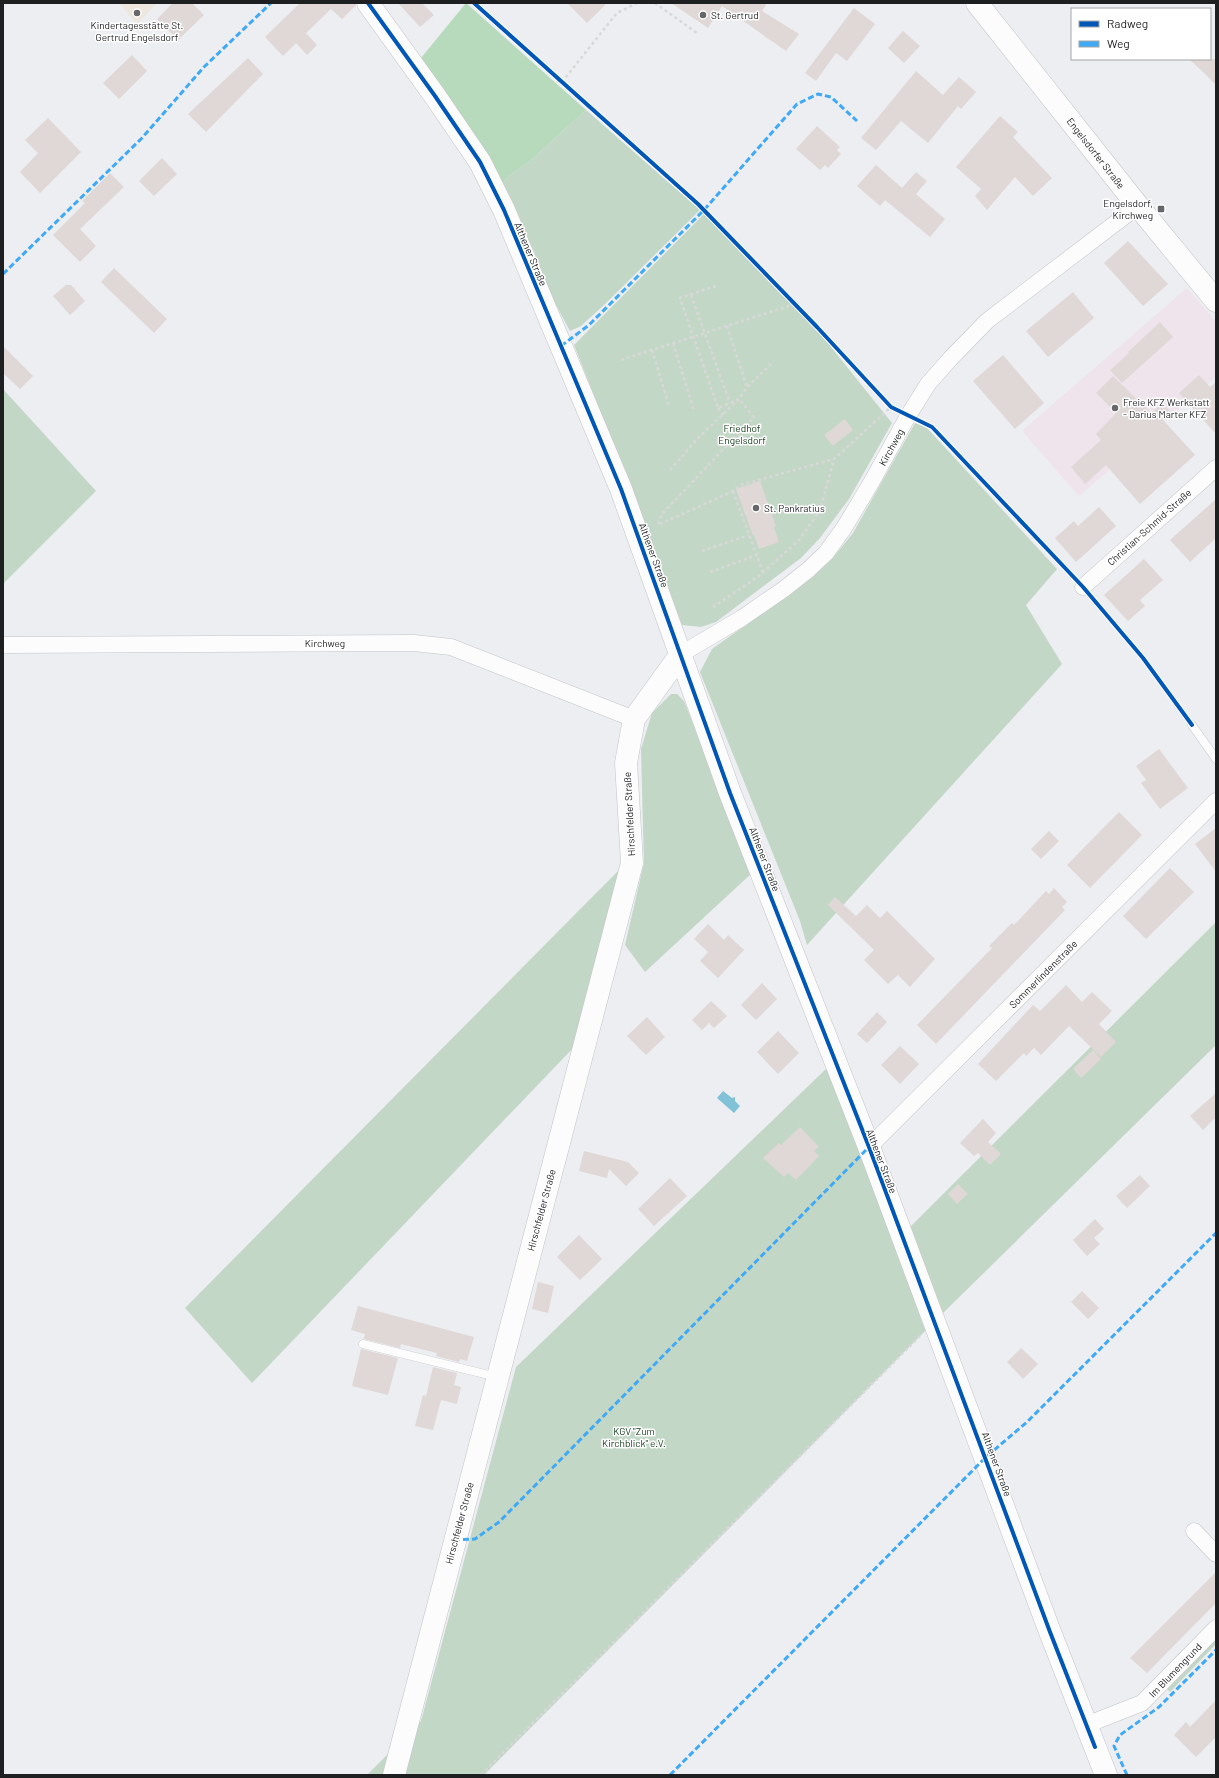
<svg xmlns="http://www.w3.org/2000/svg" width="1219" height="1778" font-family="Barlow,sans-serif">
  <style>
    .commercial { fill: #efe4ec }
    .education { fill: #ede7dd }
    .green { fill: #c3d7c6 }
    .forest { fill: #b7d9bc }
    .water { fill: #82c2d9 }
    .building { fill: #e0d7d7 }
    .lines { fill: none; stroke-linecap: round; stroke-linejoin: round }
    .lane-casing { stroke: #c3c4c7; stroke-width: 9 }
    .street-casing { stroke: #c3c4c7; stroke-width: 17 }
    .secondary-casing { stroke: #c3c4c7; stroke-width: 23 }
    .path { stroke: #d8d8d8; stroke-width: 2.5; stroke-dasharray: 3 3; stroke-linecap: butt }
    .lane { stroke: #fcfcfd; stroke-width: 8 }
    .street { stroke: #fcfcfd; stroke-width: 16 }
    .secondary { stroke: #fcfcfd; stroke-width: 22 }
    .quiet { stroke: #3fa9f5; stroke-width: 3; stroke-dasharray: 6 3; stroke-linecap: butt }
    .cycleway-casing { stroke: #fff; stroke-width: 6 }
    .cycleway { stroke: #0057b8; stroke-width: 4 }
    .poi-dot { fill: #66676a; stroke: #fff; stroke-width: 1.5 }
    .labels { text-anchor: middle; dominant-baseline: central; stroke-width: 3; stroke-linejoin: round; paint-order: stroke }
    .poi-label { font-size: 10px; fill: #1e1f21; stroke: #fff; text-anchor: start }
    .street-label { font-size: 10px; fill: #1e1f21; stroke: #fff }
    .park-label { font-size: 10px; fill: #103a17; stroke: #fff }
  </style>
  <rect width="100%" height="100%" fill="#eceef1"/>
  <!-- commercial -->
  <path class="commercial" d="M 1187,288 L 1216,322 L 1216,377 L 1079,496 L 1022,431 Z"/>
  <!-- education -->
  <path class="education" d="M 119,3 L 157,3 L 137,24 Z"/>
  <!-- green -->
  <path class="green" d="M 586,110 L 700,210 L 605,304 L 581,326 L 570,331 L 550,294 L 534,251 L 501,185 L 510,175 L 529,162 Z
    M 704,214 L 819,332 L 892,423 L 849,499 L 820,538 L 801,558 L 716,622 L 701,627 L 682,625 L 642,516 L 574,345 Z
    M 3,389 L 96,491 L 3,584 Z
    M 915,423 L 927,428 L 1057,569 L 1026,605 L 1062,664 L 807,945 L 800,921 L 700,672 L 712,649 L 813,577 L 832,559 L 853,533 Z
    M 671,694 L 677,694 L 684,701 L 752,873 L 645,972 L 625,945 L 644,863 L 641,749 L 652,713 Z
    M 620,869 L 576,1045 L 252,1383 L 185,1308 Z
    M 1216,922 L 1216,1045 L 941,1315 L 484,1775 L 367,1775 L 421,1721 L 516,1367 L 827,1068 L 910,1227 Z
    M 1216,1636 L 1216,1644 L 1170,1692 L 1166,1688 Z"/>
  <!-- forest -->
  <path class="forest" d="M 466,3 L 586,110 L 529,162 L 510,175 L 501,185 L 421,58 Z"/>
  <!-- water -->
  <path class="water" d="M 723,1091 L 732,1098 L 735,1097 L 735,1101 L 740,1106 L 734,1113 L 717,1098 Z"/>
  <!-- building -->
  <path class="building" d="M 173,3 L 192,3 L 204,15 L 178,40 L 157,19 Z
    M 300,3 L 356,3 L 356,5 L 342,19 L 331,9 L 306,33 L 317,45 L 307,55 L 296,43 L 283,56 L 265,37 Z
    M 398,3 L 422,3 L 434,15 L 420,27 Z
    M 567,3 L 607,3 L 587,23 Z
    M 671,3 L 767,3 L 762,11 L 799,34 L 786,51 L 722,6 L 708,28 Z
    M 854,8 L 875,24 L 847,61 L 836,53 L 816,81 L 805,73 Z
    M 903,31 L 920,46 L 904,63 L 888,48 Z
    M 132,55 L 147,71 L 119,99 L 103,83 Z
    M 248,58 L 263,74 L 206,132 L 188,114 Z
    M 1189,59 L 1216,59 L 1216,85 L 1203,72 Z
    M 916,71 L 943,95 L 959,77 L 976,92 L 961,109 L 958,106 L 928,143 L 901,121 L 876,150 L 861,138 Z
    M 1000,116 L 1018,132 L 1013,137 L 1052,178 L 1033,196 L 1015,177 L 987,210 L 975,196 L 981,189 L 956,167 Z
    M 48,118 L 81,152 L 40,193 L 20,172 L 38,153 L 25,140 Z
    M 817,126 L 840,147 L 837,150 L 841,154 L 828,168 L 825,165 L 820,170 L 796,149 Z
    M 162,158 L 177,174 L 154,196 L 139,181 Z
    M 876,165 L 902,188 L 916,172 L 927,181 L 916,194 L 945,219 L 930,237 L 885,200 L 880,206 L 857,186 Z
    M 110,173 L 124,187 L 80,229 L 96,246 L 80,262 L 53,235 L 85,203 L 82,201 Z
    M 1128,241 L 1168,284 L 1143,306 L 1104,263 Z
    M 114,268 L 167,319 L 154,333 L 101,282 Z
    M 66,285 L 71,285 L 85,301 L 70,315 L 53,296 Z
    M 1073,292 L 1094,318 L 1048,357 L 1026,331 Z
    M 1160,322 L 1173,337 L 1122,383 L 1110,370 L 1129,353 L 1128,352 Z
    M 3,346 L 33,376 L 20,389 L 3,373 Z
    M 1003,355 L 1044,403 L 1015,429 L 973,381 Z
    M 1199,375 L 1210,387 L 1216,382 L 1216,434 L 1179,393 Z
    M 1113,376 L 1151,413 L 1163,403 L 1171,413 L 1163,420 L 1195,455 L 1140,504 L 1106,465 L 1085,484 L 1071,467 L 1101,440 L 1096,434 L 1116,413 L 1096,393 Z
    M 845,419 L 853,430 L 833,446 L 824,435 Z
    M 760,481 L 776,526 L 774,527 L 779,542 L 759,549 L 754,535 L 753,536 L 736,489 Z
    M 1216,499 L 1216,538 L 1190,562 L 1170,540 Z
    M 1099,507 L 1116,526 L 1076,562 L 1055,538 L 1074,521 L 1078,526 Z
    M 1144,559 L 1163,580 L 1140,600 L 1145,606 L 1128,621 L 1104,595 Z
    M 1159,749 L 1188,788 L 1160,809 L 1141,783 L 1146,780 L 1136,766 Z
    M 1119,812 L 1142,835 L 1090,888 L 1067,865 Z
    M 1216,828 L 1216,872 L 1195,844 Z
    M 1049,831 L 1059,841 L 1041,859 L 1031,849 Z
    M 1170,868 L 1194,892 L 1146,939 L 1123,916 Z
    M 1054,888 L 1067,902 L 1062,907 L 1065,910 L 936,1044 L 917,1025 L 992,948 L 989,946 L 1012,923 L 1014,925 L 1046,891 L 1049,894 Z
    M 835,897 L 856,916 L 867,905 L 880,918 L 887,911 L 935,959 L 910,987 L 898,975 L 888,984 L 864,960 L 874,950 L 828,905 Z
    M 708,924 L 724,940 L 728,935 L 744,950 L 718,978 L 700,961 L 708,952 L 694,939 Z
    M 762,983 L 777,999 L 756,1020 L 741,1005 Z
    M 1066,985 L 1082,1002 L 1092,992 L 1112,1011 L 1099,1024 L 1116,1042 L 1101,1057 L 1069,1026 L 1041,1055 L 1034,1048 L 1026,1056 L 1024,1053 L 996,1081 L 978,1064 L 1033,1005 L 1040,1011 Z
    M 711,1001 L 727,1016 L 714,1028 L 709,1023 L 702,1030 L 692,1020 Z
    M 877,1012 L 887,1022 L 867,1043 L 857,1034 Z
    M 647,1017 L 665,1037 L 646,1055 L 627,1036 Z
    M 778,1031 L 799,1053 L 778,1074 L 757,1052 Z
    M 900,1046 L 919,1064 L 900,1084 L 881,1065 Z
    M 1093,1050 L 1101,1059 L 1081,1078 L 1073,1069 Z
    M 1216,1093 L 1216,1117 L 1203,1130 L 1190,1116 Z
    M 983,1119 L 996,1133 L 988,1142 L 1001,1154 L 990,1165 L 978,1153 L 974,1156 L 960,1143 Z
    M 800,1127 L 819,1147 L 814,1151 L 819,1156 L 796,1180 L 788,1173 L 784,1177 L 763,1158 L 779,1143 L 781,1145 Z
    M 584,1151 L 628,1162 L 639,1173 L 626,1186 L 609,1169 L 607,1178 L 579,1171 Z
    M 1140,1175 L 1150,1186 L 1127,1208 L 1116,1196 Z
    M 670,1178 L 687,1196 L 654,1226 L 638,1209 Z
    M 958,1184 L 968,1194 L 957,1204 L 948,1194 Z
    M 1095,1219 L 1104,1229 L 1094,1238 L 1100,1244 L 1087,1256 L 1073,1240 Z
    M 579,1235 L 602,1259 L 580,1280 L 557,1257 Z
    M 538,1282 L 554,1286 L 548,1313 L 532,1309 Z
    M 1082,1291 L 1099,1308 L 1088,1319 L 1071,1302 Z
    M 358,1306 L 474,1337 L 467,1361 L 460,1359 L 459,1362 L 436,1356 L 437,1353 L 401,1344 L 400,1348 L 364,1339 L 365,1334 L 351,1330 Z
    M 1021,1348 L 1038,1364 L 1023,1379 L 1007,1362 Z
    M 361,1349 L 398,1358 L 388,1395 L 352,1386 Z
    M 433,1367 L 457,1373 L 454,1385 L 461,1387 L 457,1404 L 441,1400 L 433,1430 L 415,1426 L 423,1395 L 426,1396 Z
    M 1216,1572 L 1216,1603 L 1147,1673 L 1130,1658 Z
    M 1216,1700 L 1216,1737 L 1196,1757 L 1174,1735 L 1186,1722 L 1190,1727 Z"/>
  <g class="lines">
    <defs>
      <path id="lane" d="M 1192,725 L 1216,759
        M 363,1344 L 497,1377"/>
      <path id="street" d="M 1083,587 L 1216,468
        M 3,645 L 414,643 L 451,647 L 634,719
        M 681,654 L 742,618 L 784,589 L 808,570 L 826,553 L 844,528 L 871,483 L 908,416 L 928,384 L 950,359 L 987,321 L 1138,206
        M 869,1147 L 1216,801
        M 1194,1531 L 1216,1554
        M 1086,1725 L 1142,1703 L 1216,1628"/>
      <path id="secondary" d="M 368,3 L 435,96 L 480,162 L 504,210 L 621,489 L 730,793 L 869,1147 L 1050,1632 L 1106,1775
        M 977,3 L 1138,206 L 1216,301
        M 394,1775 L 632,863 L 626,763 L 634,719 L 681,654"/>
    </defs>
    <!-- lane casing -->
    <use href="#lane" class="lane-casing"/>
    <!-- street casing -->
    <use href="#street" class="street-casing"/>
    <!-- secondary casing -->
    <use href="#secondary" class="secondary-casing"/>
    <!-- path -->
    <path class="path" d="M 655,3 L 697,33
      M 562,82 L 617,13 L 637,3
      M 716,286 L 680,298 L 718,408 L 739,399 L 754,417 L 662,514 L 658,525 L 731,492 L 741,485 L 834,459
      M 691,295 L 730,403
      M 727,326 L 747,387
      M 673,343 L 694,411
      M 652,350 L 669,406
      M 621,360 L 795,304
      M 718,408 L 723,415
      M 670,470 L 700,436 L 739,399 L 747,387 L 771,364
      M 733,491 L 763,572
      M 702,551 L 749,535
      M 710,572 L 757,555
      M 713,607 L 759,576 L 800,539 L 820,510 L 834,459 L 891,407
      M 481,1775 L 920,1336"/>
    <!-- lane -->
    <use href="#lane" class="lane"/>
    <!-- street -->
    <use href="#street" class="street"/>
    <!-- secondary -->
    <use href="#secondary" class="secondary"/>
    <!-- quiet -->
    <path class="quiet" d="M 3,274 L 142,138 L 204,67 L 271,3
      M 561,346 L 589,325 L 704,210 L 797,104 L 818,94 L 831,97 L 857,121
      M 454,1540 L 475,1539 L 499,1522 L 869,1147
      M 670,1775 L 986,1457 L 1027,1422 L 1216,1233
      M 1127,1775 L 1114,1746 L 1120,1735 L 1159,1707 L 1216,1650"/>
    <defs>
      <path id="cycleway" d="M 368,3 L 435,96 L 480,162 L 504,210 L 621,489 L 730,793 L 869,1147 L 1050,1632 L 1095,1747
        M 474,3 L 698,204 L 817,327 L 891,407 L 932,427 L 1083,587 L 1143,658 L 1192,725"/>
    </defs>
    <!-- cycleway casing -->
    <use href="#cycleway" class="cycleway-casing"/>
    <!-- cycleway -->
    <use href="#cycleway" class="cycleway"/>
  </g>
  <!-- markers -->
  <g class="poi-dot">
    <circle cx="137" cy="13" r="4"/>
    <circle cx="703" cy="15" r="4"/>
    <rect x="1157" y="205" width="8" height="8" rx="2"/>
    <circle cx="1115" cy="408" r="4"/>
    <circle cx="756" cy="508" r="4"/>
  </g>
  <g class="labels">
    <!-- poi labels -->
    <g class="poi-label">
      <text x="711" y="15">St. Gertrud</text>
      <text x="137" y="25" text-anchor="middle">Kindertagesstätte St.<tspan x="137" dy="12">Gertrud Engelsdorf</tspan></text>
      <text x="1153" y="203" text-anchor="end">Engelsdorf,<tspan x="1153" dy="12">Kirchweg</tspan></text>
      <text x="1123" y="402">Freie KFZ Werkstatt<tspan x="1123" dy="12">- Darius Marter KFZ</tspan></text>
      <text x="764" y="508">St. Pankratius</text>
    </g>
    <!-- street labels -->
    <g class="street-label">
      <text transform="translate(1096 153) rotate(52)">Engelsdorfer Straße</text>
      <text transform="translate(531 254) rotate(67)">Althener Straße</text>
      <text transform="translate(891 447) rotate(-61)">Kirchweg</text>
      <text transform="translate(1149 527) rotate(-42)">Christian-Schmid-Straße</text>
      <text transform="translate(654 555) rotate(70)">Althener Straße</text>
      <text x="325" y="643">Kirchweg</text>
      <text transform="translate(629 814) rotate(-93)">Hirschfelder Straße</text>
      <text transform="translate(765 859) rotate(69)">Althener Straße</text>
      <text transform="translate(1043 974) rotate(-45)">Sommerlindenstraße</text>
      <text transform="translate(882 1161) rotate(69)">Althener Straße</text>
      <text transform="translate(541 1210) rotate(-75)">Hirschfelder Straße</text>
      <text transform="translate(997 1464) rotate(70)">Althener Straße</text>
      <text transform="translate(459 1523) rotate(-75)">Hirschfelder Straße</text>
      <text transform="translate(1175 1670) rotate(-46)">Im Blumengrund</text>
    </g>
    <!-- park labels -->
    <g class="park-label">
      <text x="742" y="428">Friedhof<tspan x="742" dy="12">Engelsdorf</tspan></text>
      <text x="634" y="1431">KGV "Zum<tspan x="634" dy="12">Kirchblick" e.V.</tspan></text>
    </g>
  </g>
  <!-- border -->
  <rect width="1219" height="1778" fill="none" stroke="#1e1f21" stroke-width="8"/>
  <!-- legend -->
  <rect x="1071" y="8" width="140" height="52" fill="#ffffff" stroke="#a5a5a6"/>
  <rect x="1079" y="21" width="20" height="6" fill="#0057b8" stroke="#a5a5a6"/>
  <text x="1107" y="28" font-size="12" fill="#1e1f21">Radweg</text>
  <rect x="1079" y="41" width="20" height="6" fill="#3fa9f5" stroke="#a5a5a6"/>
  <text x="1107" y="48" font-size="12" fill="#1e1f21">Weg</text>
</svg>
